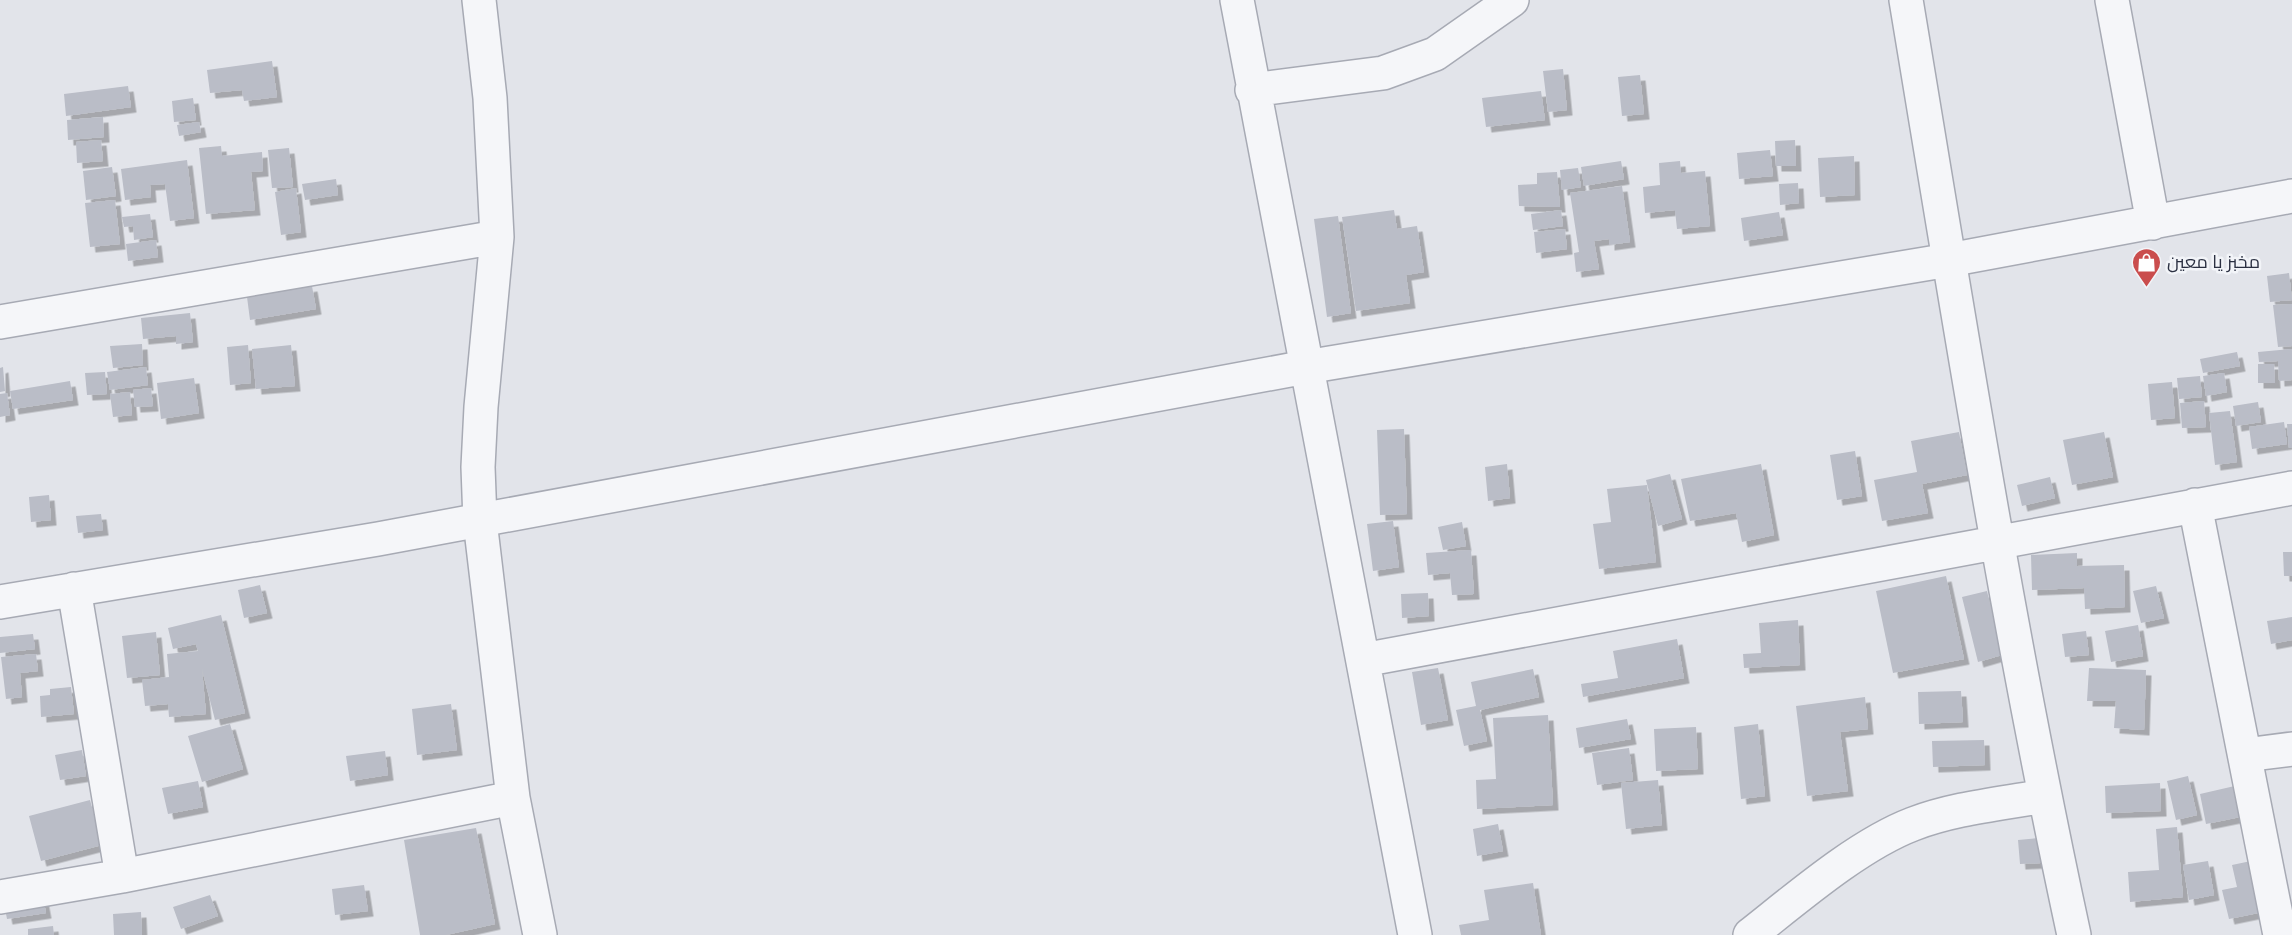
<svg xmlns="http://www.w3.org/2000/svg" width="2292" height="935" font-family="Figtree,Cairo,sans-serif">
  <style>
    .building { fill: #babdc7; filter: url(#shadow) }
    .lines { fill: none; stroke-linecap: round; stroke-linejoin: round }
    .minor-casing { stroke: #a7aab4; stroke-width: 36 }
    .minor { stroke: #f5f6f9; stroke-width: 33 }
    .labels { text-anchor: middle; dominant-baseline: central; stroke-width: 5; stroke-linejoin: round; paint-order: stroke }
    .poi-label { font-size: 18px; fill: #2b3042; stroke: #f2f4f8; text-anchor: start }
  </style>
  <defs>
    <filter id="shadow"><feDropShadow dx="5.5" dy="5.5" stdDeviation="0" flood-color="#0004"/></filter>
  </defs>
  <rect width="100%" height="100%" fill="#e2e4ea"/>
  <!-- building -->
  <path class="building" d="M 272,61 L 277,97 L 244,101 L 242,90 L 210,93 L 207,70 Z
    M 1563,69 L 1567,110 L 1548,112 L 1543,71 Z
    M 1640,75 L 1644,114 L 1622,116 L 1618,77 Z
    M 128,86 L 131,107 L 66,116 L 64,94 Z
    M 1541,91 L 1545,120 L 1486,127 L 1482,98 Z
    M 193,98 L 196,120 L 174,122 L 172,101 Z
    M 103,117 L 104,137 L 68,140 L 67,120 Z
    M 199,122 L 201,132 L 179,136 L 177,125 Z
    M 101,140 L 103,161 L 77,163 L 76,142 Z
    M 1795,140 L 1796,166 L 1776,166 L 1775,141 Z
    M 221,146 L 222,156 L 262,152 L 263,171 L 251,172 L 255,210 L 206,214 L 199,148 Z
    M 289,148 L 293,187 L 272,188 L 268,150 Z
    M 1770,150 L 1773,176 L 1739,179 L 1737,153 Z
    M 1854,156 L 1855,195 L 1820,197 L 1818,158 Z
    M 187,160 L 194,218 L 170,221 L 165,184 L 150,185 L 151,197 L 125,200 L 121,169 Z
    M 1621,161 L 1624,179 L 1584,186 L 1581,167 Z
    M 1680,161 L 1681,173 L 1705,171 L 1710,226 L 1677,229 L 1675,210 L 1645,213 L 1643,187 L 1660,185 L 1659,163 Z
    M 112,167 L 116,196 L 86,200 L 83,171 Z
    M 1578,168 L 1581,187 L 1562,190 L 1560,170 Z
    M 1557,172 L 1560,207 L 1519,206 L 1518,185 L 1537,184 L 1537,173 Z
    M 336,179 L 338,195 L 305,200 L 302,184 Z
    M 1798,183 L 1799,203 L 1780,205 L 1779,184 Z
    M 1622,186 L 1630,242 L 1609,245 L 1609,239 L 1594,241 L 1599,269 L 1576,272 L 1574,253 L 1579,252 L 1570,193 Z
    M 296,188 L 301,232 L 281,235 L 275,192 Z
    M 115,200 L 120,244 L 90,247 L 85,203 Z
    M 1394,210 L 1397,229 L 1417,226 L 1424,272 L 1406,275 L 1410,303 L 1356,311 L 1342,217 Z
    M 1561,210 L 1563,226 L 1533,230 L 1531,214 Z
    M 1779,212 L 1783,235 L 1744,241 L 1741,218 Z
    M 150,214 L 153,237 L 134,240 L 133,226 L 124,227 L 122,217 Z
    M 1338,216 L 1351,313 L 1327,317 L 1314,219 Z
    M 1565,229 L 1567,249 L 1536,253 L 1534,232 Z
    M 156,240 L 158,257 L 128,261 L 126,244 Z
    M 2289,273 L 2292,300 L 2270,302 L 2267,276 Z
    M 312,286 L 316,309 L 250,320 L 247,297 Z
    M 2292,304 L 2292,346 L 2278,347 L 2273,305 Z
    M 190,313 L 193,342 L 176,344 L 176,336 L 143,339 L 141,318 Z
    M 142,344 L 143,365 L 113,368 L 110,346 Z
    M 248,345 L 251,383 L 230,385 L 227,347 Z
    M 291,345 L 295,386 L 256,389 L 252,349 Z
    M 2292,349 L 2292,380 L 2279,381 L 2278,361 L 2259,362 L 2258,352 Z
    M 2237,352 L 2240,366 L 2203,373 L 2200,359 Z
    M 2258,364 L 2274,364 L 2275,383 L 2258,383 Z
    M 3,367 L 5,391 L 0,392 L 0,368 Z
    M 146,367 L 148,385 L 110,390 L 107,372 Z
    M 105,372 L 107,394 L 87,395 L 85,373 Z
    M 2224,373 L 2227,392 L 2206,396 L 2203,376 Z
    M 2200,376 L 2202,397 L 2179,399 L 2177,378 Z
    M 194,378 L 199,413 L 161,419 L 157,383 Z
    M 70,381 L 73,400 L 13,409 L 10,391 Z
    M 2172,382 L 2175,418 L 2151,420 L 2148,384 Z
    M 151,388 L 153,406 L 135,407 L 133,390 Z
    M 130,392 L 132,415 L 113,417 L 110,394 Z
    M 7,393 L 10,415 L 0,417 L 0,394 Z
    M 2204,401 L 2206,427 L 2182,428 L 2180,403 Z
    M 2258,402 L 2261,422 L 2236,426 L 2233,406 Z
    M 2230,411 L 2237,462 L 2215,465 L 2209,413 Z
    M 2284,422 L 2287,444 L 2252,449 L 2249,427 Z
    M 2287,424 L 2292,424 L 2292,448 L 2289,448 Z
    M 1404,429 L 1407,514 L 1380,515 L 1377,430 Z
    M 1959,432 L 1967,475 L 1922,484 L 1928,513 L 1882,521 L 1874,480 L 1917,472 L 1911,441 Z
    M 2104,432 L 2113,477 L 2072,485 L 2063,440 Z
    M 1855,451 L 1862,496 L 1837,500 L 1830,455 Z
    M 1507,464 L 1510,498 L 1488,501 L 1485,467 Z
    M 1761,464 L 1774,535 L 1742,542 L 1736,513 L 1690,521 L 1681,479 Z
    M 1670,474 L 1682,519 L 1658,526 L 1646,480 Z
    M 2050,477 L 2055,498 L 2022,506 L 2017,485 Z
    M 1647,485 L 1656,562 L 1599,569 L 1593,524 L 1611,522 L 1607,489 Z
    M 49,495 L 51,520 L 31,522 L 29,497 Z
    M 101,514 L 103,530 L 78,533 L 76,516 Z
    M 1393,521 L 1399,567 L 1373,571 L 1367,524 Z
    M 1462,522 L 1466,546 L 1443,550 L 1438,527 Z
    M 1471,550 L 1474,594 L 1452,595 L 1450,573 L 1428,575 L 1426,553 Z
    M 2283,552 L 2292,552 L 2292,576 L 2284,576 Z
    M 2077,553 L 2077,566 L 2124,565 L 2125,607 L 2085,609 L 2084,588 L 2032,590 L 2031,555 Z
    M 1946,576 L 1964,659 L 1893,673 L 1876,591 Z
    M 260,585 L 267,613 L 244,618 L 238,590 Z
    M 2156,586 L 2164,618 L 2141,623 L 2133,591 Z
    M 1987,591 L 2002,655 L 1978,662 L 1962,597 Z
    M 1428,593 L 1429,616 L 1402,618 L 1401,594 Z
    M 221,615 L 245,713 L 215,720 L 202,669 L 206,714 L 169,717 L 168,704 L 145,706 L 142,680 L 169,677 L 167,654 L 198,651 L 196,644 L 173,649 L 168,628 Z
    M 2292,617 L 2292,640 L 2271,644 L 2267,621 Z
    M 1798,620 L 1800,665 L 1744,668 L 1743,654 L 1761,653 L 1759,623 Z
    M 2138,625 L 2143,656 L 2111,662 L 2105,631 Z
    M 2086,631 L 2089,655 L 2065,657 L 2062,634 Z
    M 156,632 L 160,675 L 127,678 L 122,636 Z
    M 33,634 L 35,649 L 0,653 L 0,637 Z
    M 1677,639 L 1684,678 L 1583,697 L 1581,684 L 1618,678 L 1613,651 Z
    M 36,654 L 38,671 L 20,673 L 22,697 L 6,699 L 1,657 Z
    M 1438,668 L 1448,720 L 1421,725 L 1412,672 Z
    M 2089,668 L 2146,670 L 2144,730 L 2114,728 L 2116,701 L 2087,701 Z
    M 1533,669 L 1539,697 L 1480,710 L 1487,741 L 1464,746 L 1456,710 L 1476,706 L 1471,682 Z
    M 71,687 L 74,714 L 41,717 L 40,696 L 50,695 L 50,689 Z
    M 1961,691 L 1963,722 L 1919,724 L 1918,692 Z
    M 1865,697 L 1868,729 L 1840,732 L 1848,791 L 1807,796 L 1796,706 Z
    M 451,704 L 457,750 L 417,755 L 412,709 Z
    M 1548,715 L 1553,805 L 1477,809 L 1476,780 L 1496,779 L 1493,718 Z
    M 1627,719 L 1631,739 L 1579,748 L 1576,728 Z
    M 230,724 L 243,769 L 202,782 L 188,736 Z
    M 1758,724 L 1765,796 L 1741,799 L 1734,727 Z
    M 1696,727 L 1698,769 L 1656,771 L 1654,729 Z
    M 1984,740 L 1985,765 L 1933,767 L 1932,741 Z
    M 1629,748 L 1633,780 L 1597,785 L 1592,753 Z
    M 82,750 L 86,776 L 60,780 L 55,755 Z
    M 385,751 L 388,775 L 350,781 L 346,756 Z
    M 2188,776 L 2197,815 L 2176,820 L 2167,781 Z
    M 1658,780 L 1662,825 L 1626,829 L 1621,783 Z
    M 198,781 L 203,807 L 168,814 L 162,788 Z
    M 2160,783 L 2161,811 L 2106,813 L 2105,786 Z
    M 2239,785 L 2245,816 L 2206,824 L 2200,794 Z
    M 90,800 L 102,845 L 41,861 L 29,816 Z
    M 1498,824 L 1503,851 L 1477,856 L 1473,829 Z
    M 2177,827 L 2183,897 L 2130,902 L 2128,872 L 2159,870 L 2156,829 Z
    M 476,828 L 495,924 L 446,935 L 420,935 L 404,840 Z
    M 2039,838 L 2041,863 L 2020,864 L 2018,840 Z
    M 2208,861 L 2214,895 L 2189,900 L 2183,865 Z
    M 2251,861 L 2263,912 L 2229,919 L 2222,890 L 2237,887 L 2232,865 Z
    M 1533,883 L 1541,935 L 1461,935 L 1459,925 L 1489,920 L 1484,890 Z
    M 364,885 L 368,911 L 335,915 L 332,889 Z
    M 42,892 L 46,913 L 7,919 L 3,898 Z
    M 210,895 L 218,916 L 181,929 L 173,907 Z
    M 141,912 L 142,935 L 114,935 L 113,914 Z
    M 53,926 L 54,935 L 28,935 L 28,929 Z"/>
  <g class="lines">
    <defs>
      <path id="minor" d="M 479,0 L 490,98 L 497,237 L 481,407 L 478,467 L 480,521 L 513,798 L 540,935
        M 1237,0 L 1415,935
        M 1906,0 C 1958,313 2007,625 2074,935
        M 2112,0 L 2153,223
        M 1252,90 L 1383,73 L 1435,54 L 1512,0
        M 0,322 L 497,237
        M 2195,505 L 2280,935
        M 74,589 L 122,876
        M 0,602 L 378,539 L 1306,367 L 1949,260 L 2292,196
        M 1363,660 L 2292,488
        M 2245,755 L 2292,749
        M 0,897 L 122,876 L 513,798
        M 1750,935 C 1797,898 1858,845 1913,824 C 1955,808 2000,804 2044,796"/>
    </defs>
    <!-- minor casing -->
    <use href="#minor" class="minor-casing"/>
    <!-- minor -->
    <use href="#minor" class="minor"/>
  </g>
  <!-- icons -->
  <defs>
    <symbol id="shop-pin" viewBox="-11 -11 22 30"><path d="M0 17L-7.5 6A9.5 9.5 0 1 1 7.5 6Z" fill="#ca4d4d" stroke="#f2f4f8"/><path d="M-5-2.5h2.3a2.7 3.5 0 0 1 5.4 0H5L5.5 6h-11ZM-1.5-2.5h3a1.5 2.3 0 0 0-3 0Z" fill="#fff"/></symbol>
  </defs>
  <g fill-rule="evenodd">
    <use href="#shop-pin" x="2130" y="246" width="33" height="45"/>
  </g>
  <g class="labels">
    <!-- poi labels -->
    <g class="poi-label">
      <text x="2167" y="262">مخبز يا معين</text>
    </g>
  </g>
</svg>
